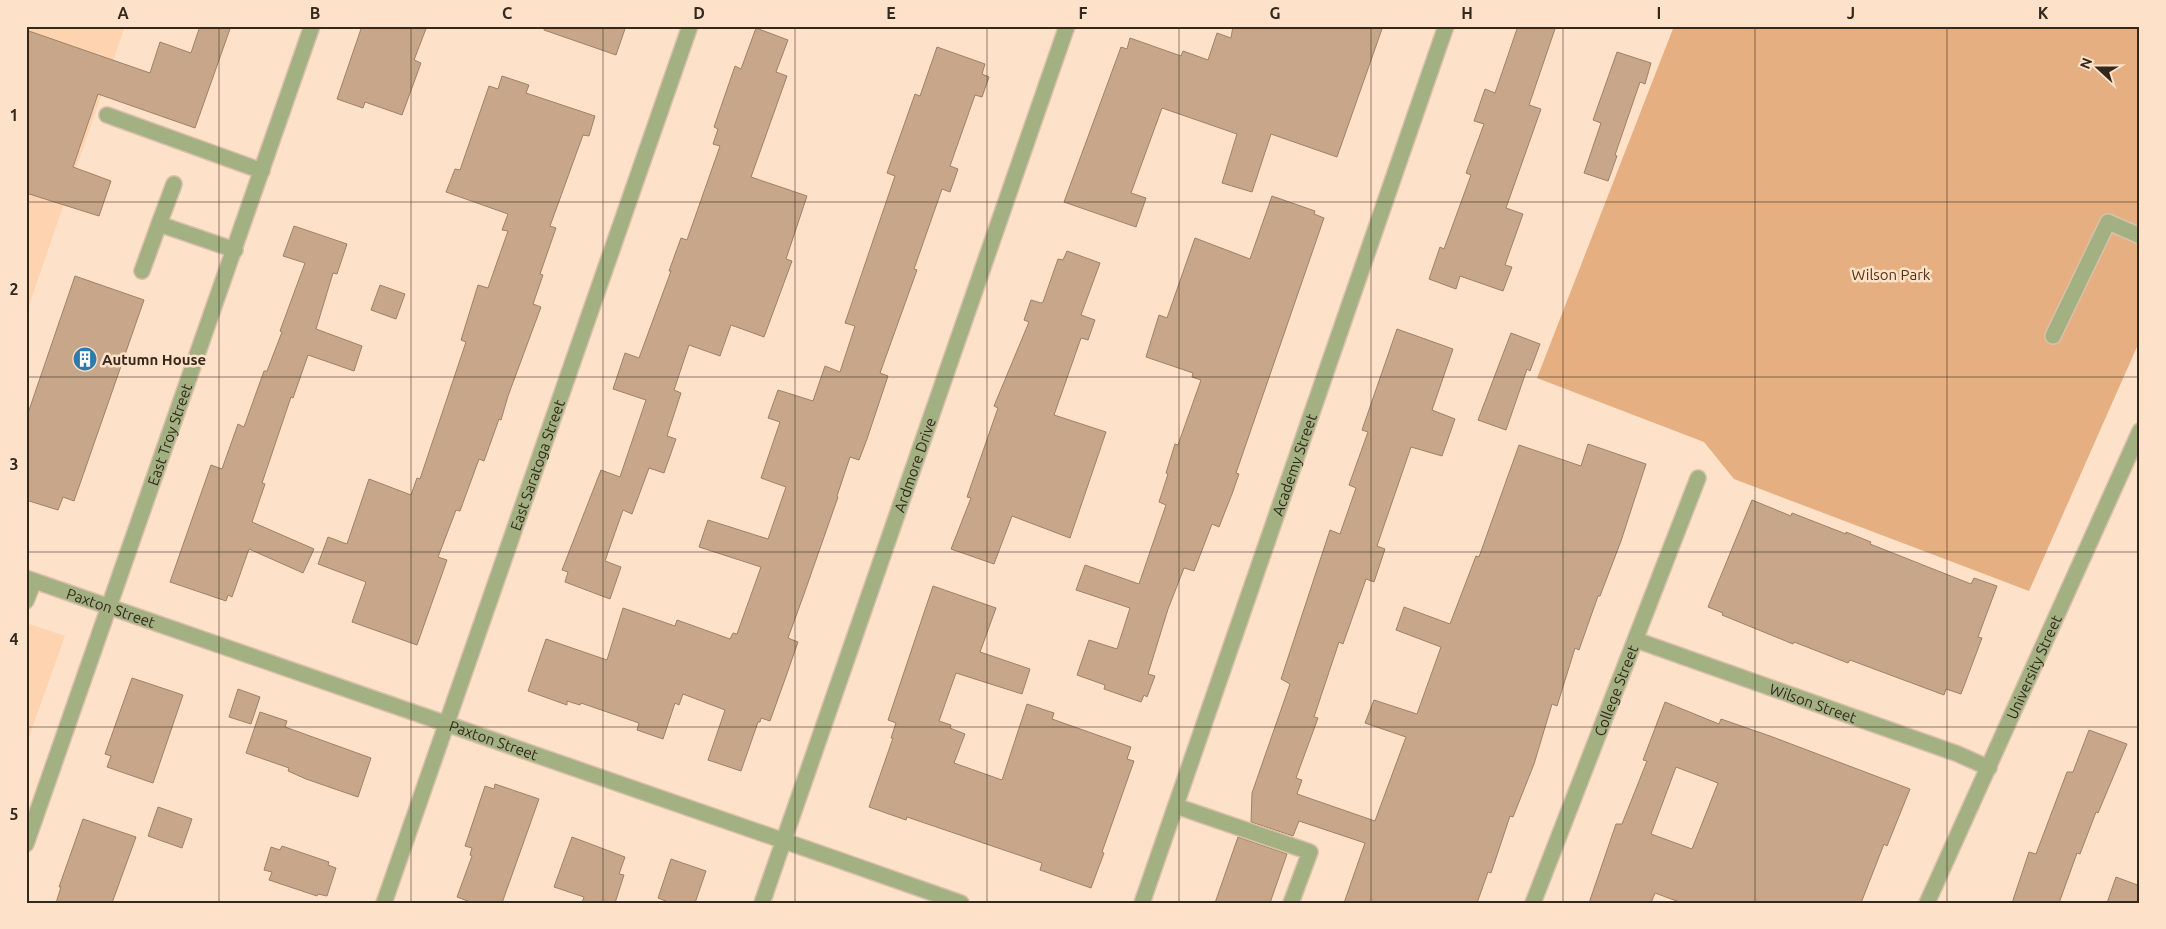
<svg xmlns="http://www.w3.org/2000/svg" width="2166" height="929" font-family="Ubuntu,sans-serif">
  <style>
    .built { fill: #fdd3b0 }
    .green { fill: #e5af81 }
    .building { fill: #c8a689; stroke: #a18165; fill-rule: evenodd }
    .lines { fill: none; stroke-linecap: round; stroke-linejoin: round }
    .minor-casing { stroke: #dac0aa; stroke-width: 18 }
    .minor { stroke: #a2b082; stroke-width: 15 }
    .grid { fill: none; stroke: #34271c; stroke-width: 1; stroke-opacity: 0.55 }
    .labels { text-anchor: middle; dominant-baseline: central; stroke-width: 5; stroke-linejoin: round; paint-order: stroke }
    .park-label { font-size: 15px; fill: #55320e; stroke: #fee1c9 }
    .poi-label { font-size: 15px; font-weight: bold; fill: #34271c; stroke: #fee1c9; text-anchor: start }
    .street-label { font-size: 15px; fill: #34271c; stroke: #fee1c9 }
    .neatline { fill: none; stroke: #34271c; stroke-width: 2 }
    .grid-label { font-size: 16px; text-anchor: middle; font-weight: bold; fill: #34271c }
  </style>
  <rect width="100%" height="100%" fill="#fee1c9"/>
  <!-- built -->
  <path class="built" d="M 26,26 L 125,26 L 26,314 Z
    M 26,623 L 65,636 L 26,745 Z"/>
  <!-- green -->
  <path class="green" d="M 1674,26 L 2140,26 L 2140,340 L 2029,591 L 1734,479 L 1704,442 L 1537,378 Z"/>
  <!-- building -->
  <path class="building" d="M 200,26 L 231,26 L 195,128 L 98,94 L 73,167 L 111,181 L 99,216 L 26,193 L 26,30 L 150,73 L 160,42 L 191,53 Z
    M 362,26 L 427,26 L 414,60 L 421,63 L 402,115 L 365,102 L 363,108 L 337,99 Z
    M 545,26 L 626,26 L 616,55 L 544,30 Z
    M 1233,26 L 1383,26 L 1337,157 L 1271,134 L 1252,192 L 1222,183 L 1237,134 L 1162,108 L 1131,193 L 1146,198 L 1136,227 L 1064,202 L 1121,47 L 1127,49 L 1130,38 L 1181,56 L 1183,51 L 1208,60 L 1217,33 L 1231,38 Z
    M 1518,26 L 1556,26 L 1529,105 L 1541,109 L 1506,208 L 1523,214 L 1506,262 L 1505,265 L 1512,267 L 1503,291 L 1460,276 L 1456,289 L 1429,279 L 1440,247 L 1444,249 L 1471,175 L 1466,173 L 1484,124 L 1474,121 L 1485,89 L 1495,93 Z
    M 756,28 L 788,40 L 776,72 L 787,76 L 751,177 L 807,196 L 786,259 L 792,261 L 764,337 L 731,325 L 720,356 L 689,345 L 674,390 L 681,393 L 667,436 L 676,439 L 664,473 L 649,468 L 632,514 L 623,510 L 605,561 L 621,567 L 610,599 L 565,582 L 568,572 L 562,570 L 601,470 L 620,477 L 646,400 L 613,389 L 625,353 L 639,358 L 671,271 L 669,271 L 681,238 L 687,240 L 720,146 L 713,144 L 718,129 L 714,127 L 735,66 L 741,69 Z
    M 937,47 L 985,64 L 982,74 L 989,77 L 982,97 L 975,95 L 950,166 L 958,169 L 950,192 L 942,189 L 914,269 L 917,270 L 880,373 L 888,376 L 867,439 L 859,460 L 850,457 L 837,496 L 838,497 L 804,594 L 788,638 L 798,642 L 784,682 L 770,721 L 761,718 L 760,722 L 758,722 L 741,771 L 708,760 L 725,710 L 683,694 L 679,705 L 675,703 L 663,739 L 637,730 L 639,723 L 581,703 L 580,705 L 567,701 L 567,705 L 528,691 L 546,639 L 607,660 L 623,608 L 675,626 L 677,620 L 730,639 L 733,633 L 737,634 L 761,567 L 699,547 L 708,520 L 768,539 L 786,487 L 761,478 L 780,422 L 768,418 L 778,390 L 813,401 L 825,366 L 840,372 L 855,326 L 845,323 L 895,176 L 887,173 L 915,94 L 920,96 Z
    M 1617,52 L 1651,63 L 1645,84 L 1640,82 L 1615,155 L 1617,156 L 1608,181 L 1584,173 L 1601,123 L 1593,120 Z
    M 502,76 L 529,85 L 526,93 L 595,116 L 589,136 L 583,135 L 550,226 L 556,228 L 540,274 L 543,275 L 533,304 L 541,307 L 508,396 L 501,420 L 499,419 L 484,461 L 479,459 L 460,511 L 456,510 L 438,557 L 447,560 L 417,645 L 352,622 L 366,582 L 318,564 L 328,537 L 347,544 L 369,479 L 411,495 L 417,478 L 420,479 L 466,342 L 461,340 L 478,285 L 488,288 L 508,231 L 502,230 L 508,214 L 446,192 L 455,169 L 460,170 L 489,86 L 498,89 Z
    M 1272,196 L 1315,211 L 1314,214 L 1324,218 L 1236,473 L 1239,474 L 1232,494 L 1219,527 L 1212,524 L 1194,571 L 1184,568 L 1168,609 L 1148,674 L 1155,676 L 1147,697 L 1144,695 L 1141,702 L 1104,689 L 1105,685 L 1077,675 L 1089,640 L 1117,649 L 1130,608 L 1076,590 L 1085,565 L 1139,584 L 1166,505 L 1159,502 L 1168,474 L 1166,473 L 1175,444 L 1178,445 L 1201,380 L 1192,377 L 1193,373 L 1146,357 L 1159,315 L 1167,318 L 1195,238 L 1250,259 Z
    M 294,226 L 347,244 L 337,274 L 333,273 L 316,329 L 362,346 L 354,371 L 308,355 L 293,398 L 291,397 L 262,483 L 265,484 L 252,522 L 314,549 L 303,573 L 249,549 L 232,597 L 228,595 L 226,601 L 170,582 L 211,465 L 222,469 L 238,424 L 244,427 L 264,371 L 267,371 L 282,332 L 280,331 L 305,263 L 283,256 Z
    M 1067,251 L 1100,263 L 1081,315 L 1095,320 L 1088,340 L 1081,338 L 1054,415 L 1106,432 L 1070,538 L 1012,516 L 994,564 L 951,549 L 971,498 L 967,497 L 998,408 L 994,406 L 1029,322 L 1024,320 L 1031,300 L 1041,303 L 1043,302 L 1058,259 L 1063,260 Z
    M 75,276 L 144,300 L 74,501 L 63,497 L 58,510 L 26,500 L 26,419 Z
    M 380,285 L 405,294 L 396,319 L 371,310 Z
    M 1397,329 L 1453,349 L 1432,410 L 1455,419 L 1442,456 L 1411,447 L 1377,546 L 1385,549 L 1374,582 L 1366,579 L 1343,644 L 1339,642 L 1314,717 L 1318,718 L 1296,778 L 1302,780 L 1297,794 L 1375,821 L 1406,737 L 1365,723 L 1374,700 L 1417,714 L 1441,647 L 1396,630 L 1404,607 L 1450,624 L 1476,556 L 1479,557 L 1519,445 L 1581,466 L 1588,444 L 1646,464 L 1621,541 L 1600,596 L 1598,596 L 1579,650 L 1575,648 L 1557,706 L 1552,704 L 1534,764 L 1513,817 L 1510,816 L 1491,873 L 1488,872 L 1477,903 L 1344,903 L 1365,843 L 1299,821 L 1293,836 L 1251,822 L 1252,793 L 1290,684 L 1281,679 L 1330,530 L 1340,534 L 1356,488 L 1349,485 L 1368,432 L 1362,430 Z
    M 1511,333 L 1540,344 L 1530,371 L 1527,369 L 1506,430 L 1478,420 Z
    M 1752,500 L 1791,516 L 1792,513 L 1846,534 L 1846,532 L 1871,542 L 1870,544 L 1971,584 L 1974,578 L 1997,586 L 1978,637 L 1982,638 L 1961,694 L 1946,689 L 1944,695 L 1850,660 L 1848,663 L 1794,642 L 1793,644 L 1722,615 L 1723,613 L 1708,607 Z
    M 933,586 L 996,608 L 980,652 L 1030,669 L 1022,694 L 956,673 L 939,721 L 951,725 L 950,728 L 965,734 L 954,763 L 1002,780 L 1027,704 L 1054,713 L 1052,719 L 1131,747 L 1127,759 L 1134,761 L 1102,852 L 1104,853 L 1091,888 L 1040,870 L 1042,863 L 907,817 L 906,820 L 869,807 L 893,738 L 891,738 L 896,723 L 888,720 Z
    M 132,678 L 183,695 L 153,783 L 107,767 L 111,756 L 105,754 Z
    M 238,689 L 260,697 L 251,724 L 229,717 Z
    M 1665,702 L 1719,724 L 1721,719 L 1770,736 L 1910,789 L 1887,846 L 1884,844 L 1861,903 L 1682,903 L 1655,893 L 1651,903 L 1589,903 L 1616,824 L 1622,824 L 1647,761 L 1643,760 ZM 1676,767 L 1718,783 L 1692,849 L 1651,834 Z
    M 260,712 L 287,721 L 285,727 L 371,758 L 358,797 L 306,779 L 288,771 L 289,768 L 246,753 Z
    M 2089,730 L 2127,744 L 2098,813 L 2096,812 L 2080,854 L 2077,853 L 2059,903 L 2012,903 L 2029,852 L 2036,854 L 2067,772 L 2073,772 Z
    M 495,784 L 539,799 L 502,903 L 473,903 L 457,897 L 472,856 L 470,855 L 472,848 L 465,846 L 485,786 L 494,789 Z
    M 158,807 L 192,819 L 182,848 L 148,836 Z
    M 83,819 L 136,837 L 112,903 L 56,903 L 61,887 L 59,887 Z
    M 572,837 L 625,857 L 619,874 L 624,875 L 615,903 L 582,903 L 584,897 L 554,887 Z
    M 1238,837 L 1287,854 L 1270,903 L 1215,903 Z
    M 282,846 L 329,862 L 328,865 L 336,868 L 327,896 L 318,894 L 317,896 L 269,880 L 272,872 L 264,870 L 271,847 L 280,850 Z
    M 671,859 L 706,871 L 695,903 L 671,903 L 658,898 Z
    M 2116,877 L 2140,886 L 2140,903 L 2107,903 Z"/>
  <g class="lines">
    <defs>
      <g id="minor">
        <path d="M 107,115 L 262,171"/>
        <path d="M 159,224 L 174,184"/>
        <path d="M 142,271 L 159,224 L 235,250"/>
        <path d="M 2053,336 L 2108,222 L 2140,236"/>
        <path id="s1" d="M 26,578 C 338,686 650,793 961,903"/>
        <path d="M 26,601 L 34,581"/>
        <path id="s2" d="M 1636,640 L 1958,754 L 1989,768"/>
        <path d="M 1176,806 L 1310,852 L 1291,903"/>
        <path id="s3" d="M 26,844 L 312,26"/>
        <path id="s4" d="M 384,903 L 690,26"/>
        <path id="s5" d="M 762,903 L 1067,26"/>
        <path id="s6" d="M 1142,903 L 1446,26"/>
        <path id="s7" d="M 1533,903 L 1698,478"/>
        <path id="s8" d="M 1927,903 L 2140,431"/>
      </g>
    </defs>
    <!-- minor casing -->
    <use href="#minor" class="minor-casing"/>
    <!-- minor -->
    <use href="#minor" class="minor"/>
  </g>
  <!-- grid -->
  <path class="grid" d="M 219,26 L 219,903M 411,26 L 411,903M 603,26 L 603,903M 795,26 L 795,903M 987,26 L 987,903M 1179,26 L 1179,903M 1371,26 L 1371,903M 1563,26 L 1563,903M 1755,26 L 1755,903M 1947,26 L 1947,903M 26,202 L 2140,202M 26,377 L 2140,377M 26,552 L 2140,552M 26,727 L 2140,727"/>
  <!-- icons -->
  <defs>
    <symbol id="building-disc" viewBox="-11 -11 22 22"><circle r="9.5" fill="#2d7aad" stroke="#fee1c9"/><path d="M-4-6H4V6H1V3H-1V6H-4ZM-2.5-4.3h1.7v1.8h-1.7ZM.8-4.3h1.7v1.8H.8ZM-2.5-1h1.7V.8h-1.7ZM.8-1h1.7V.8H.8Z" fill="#fff"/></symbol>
  </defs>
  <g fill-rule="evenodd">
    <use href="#building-disc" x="71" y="345" width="28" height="28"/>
  </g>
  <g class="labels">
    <!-- park labels -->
    <g class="park-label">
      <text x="1891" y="274">Wilson Park</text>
    </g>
    <!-- poi labels -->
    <g class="poi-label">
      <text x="102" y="359">Autumn House</text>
    </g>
    <!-- street labels -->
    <g class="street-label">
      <text stroke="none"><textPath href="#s3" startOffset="434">East Troy Street</textPath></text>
      <text stroke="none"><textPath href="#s4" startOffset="464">East Saratoga Street</textPath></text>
      <text stroke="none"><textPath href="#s5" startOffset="464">Ardmore Drive</textPath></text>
      <text stroke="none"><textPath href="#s6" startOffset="464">Academy Street</textPath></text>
      <text stroke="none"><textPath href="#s1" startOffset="90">Paxton Street</textPath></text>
      <text stroke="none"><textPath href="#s8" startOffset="259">University Street</textPath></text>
      <text stroke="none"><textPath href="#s7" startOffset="228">College Street</textPath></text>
      <text stroke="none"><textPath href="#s2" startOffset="188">Wilson Street</textPath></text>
      <text stroke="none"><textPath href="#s1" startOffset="495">Paxton Street</textPath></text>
    </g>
  </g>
  <!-- border -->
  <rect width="2166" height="929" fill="none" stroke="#fee1c9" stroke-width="55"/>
  <!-- north arrow -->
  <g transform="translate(2098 68) rotate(291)" stroke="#fee1c9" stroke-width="4" paint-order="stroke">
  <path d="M0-4L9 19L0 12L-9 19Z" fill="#34271c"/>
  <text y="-8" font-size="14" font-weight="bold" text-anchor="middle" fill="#34271c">N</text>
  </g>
  <rect x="28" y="28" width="2110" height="874" class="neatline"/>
  <g class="grid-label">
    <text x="123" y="19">A</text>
    <text x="315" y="19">B</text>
    <text x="507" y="19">C</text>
    <text x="699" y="19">D</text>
    <text x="891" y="19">E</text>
    <text x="1083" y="19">F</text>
    <text x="1275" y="19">G</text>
    <text x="1467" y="19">H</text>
    <text x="1659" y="19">I</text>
    <text x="1851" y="19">J</text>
    <text x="2043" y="19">K</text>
    <text x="14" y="121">1</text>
    <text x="14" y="295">2</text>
    <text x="14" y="470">3</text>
    <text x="14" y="645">4</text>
    <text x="14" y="820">5</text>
  </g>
</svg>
